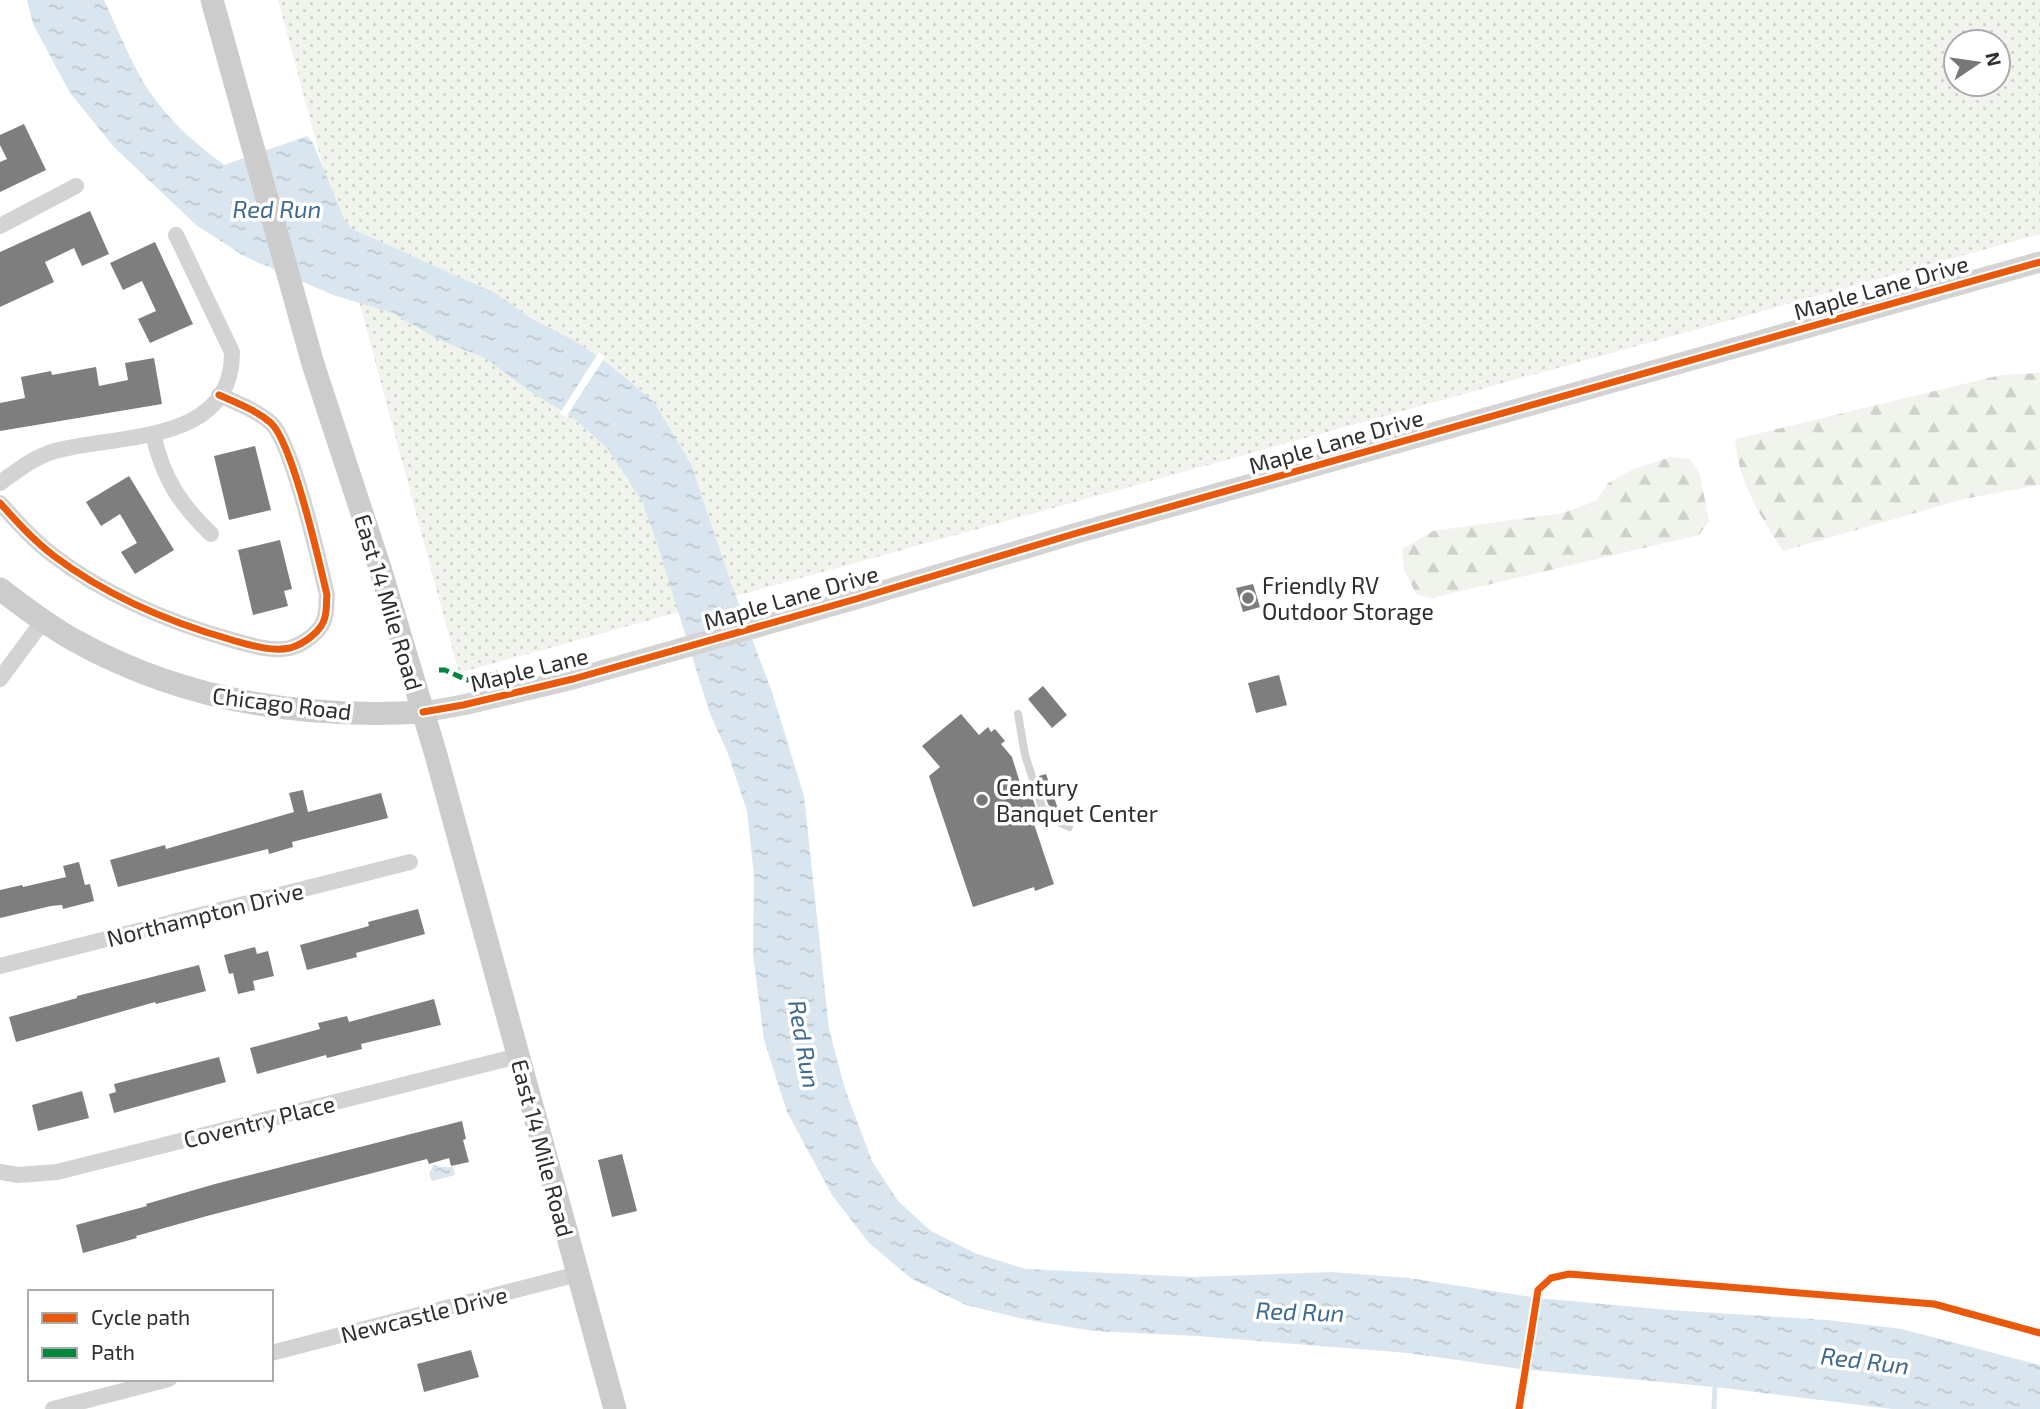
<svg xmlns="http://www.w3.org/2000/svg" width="2040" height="1409" font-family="'Exo 2',sans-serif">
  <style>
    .green { fill: url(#green-dots); fill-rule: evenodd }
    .forest { fill: url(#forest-firs) }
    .water { fill: url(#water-ripples) }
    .pier { fill: #fff }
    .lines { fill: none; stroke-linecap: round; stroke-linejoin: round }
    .stream { stroke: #d9e6f0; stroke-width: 5 }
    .building { fill: #7e7e7e }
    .service { stroke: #d3d3d3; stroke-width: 8 }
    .minor { stroke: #d3d3d3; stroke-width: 16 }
    .tertiary { stroke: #d3d3d3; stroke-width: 21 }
    .secondary { stroke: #ccc; stroke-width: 23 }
    .quiet { stroke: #00873e; stroke-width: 5; stroke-dasharray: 10 5; stroke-linecap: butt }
    .cycleway-casing { stroke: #fff; stroke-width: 11 }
    .cycleway { stroke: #e8590c; stroke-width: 7 }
    .poi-dot { fill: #777; stroke: #fff; stroke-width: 2.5 }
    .labels { text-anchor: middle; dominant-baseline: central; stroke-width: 7; stroke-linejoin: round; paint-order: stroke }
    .street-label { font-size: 23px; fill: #2e2e2e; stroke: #fff }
    .poi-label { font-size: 23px; fill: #2e2e2e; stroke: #fff; text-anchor: start }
    .water-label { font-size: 24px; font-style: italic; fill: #3f698d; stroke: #fff }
  </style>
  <defs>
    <pattern id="green-dots" width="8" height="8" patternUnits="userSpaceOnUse" patternTransform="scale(1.75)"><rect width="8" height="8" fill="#f0f4ec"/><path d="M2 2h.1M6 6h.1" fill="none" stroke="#ced2cb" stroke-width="1.8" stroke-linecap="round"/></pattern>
    <pattern id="forest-firs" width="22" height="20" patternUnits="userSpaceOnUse" patternTransform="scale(1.75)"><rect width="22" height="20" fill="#f0f4ec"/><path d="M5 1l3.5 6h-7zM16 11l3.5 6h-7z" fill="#ced2cb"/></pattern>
    <pattern id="water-ripples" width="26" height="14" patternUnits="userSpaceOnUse" patternTransform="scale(1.75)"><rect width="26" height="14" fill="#d9e6f0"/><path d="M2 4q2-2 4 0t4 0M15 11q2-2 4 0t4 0" fill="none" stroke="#bbc6ce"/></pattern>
  </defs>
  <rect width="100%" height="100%" fill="#fff"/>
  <!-- green -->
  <path class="green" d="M 278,0 L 2040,0 L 2040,234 L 459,673 ZM 1956,42 L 1998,42 L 1998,84 L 1956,84 Z"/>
  <!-- forest -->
  <path class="forest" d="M 2040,373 L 2040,485 L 1964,499 L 1783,551 C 1760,516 1738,481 1735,439 L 2001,375 Z
    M 1671,457 L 1690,459 L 1700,475 L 1709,521 L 1699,535 L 1432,598 L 1417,595 L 1404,571 L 1402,549 L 1433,531 L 1563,513 L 1596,501 L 1608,483 L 1634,469 Z"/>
  <!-- water -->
  <path class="water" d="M 27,0 L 104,0 C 120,34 134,72 157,102 C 176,127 199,146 224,165 L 307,136 L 313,143 L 344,219 L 352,229 L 495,293 L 532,319 L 575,341 L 606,362 L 654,402 L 691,464 L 730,580 L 772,692 L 804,796 L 829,1029 L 845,1089 L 872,1161 L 898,1201 L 931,1231 L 975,1253 L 1025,1269 L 1194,1277 L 1332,1272 L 1409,1278 L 1538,1298 L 1669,1310 L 1827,1320 L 1902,1329 L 2040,1365 L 2040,1409 L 1892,1409 L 1715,1387 L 1520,1369 L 1408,1353 L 1197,1336 L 1093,1331 L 1023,1319 L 966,1305 L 912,1279 L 869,1243 L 832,1195 L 787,1112 L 764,1040 L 753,954 L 754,876 L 747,811 L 728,754 L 709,711 L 657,543 L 642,501 L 608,449 L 574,418 L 532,393 L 485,358 L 437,339 L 393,313 L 333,295 L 244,256 L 196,225 L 114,147 L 70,93 L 33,24 Z
    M 434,1164 L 440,1167 L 453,1167 L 455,1175 L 432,1181 L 429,1174 Z"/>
  <!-- pier -->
  <path class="pier" d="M 599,352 L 605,357 L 566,417 L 560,413 Z"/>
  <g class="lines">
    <!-- stream -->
    <path class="stream" d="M 1714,1409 L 1715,1381"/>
  </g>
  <!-- building -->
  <path class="building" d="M 24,124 L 46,170 L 0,192 L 0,162 L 7,159 L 0,145 L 0,135 Z
    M 90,211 L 109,254 L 82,266 L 74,248 L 45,262 L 54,282 L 0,307 L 0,252 Z
    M 155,242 L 193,324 L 150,343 L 138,319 L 156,311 L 142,281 L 123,290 L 110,263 Z
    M 154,358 L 162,404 L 0,431 L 0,403 L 25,398 L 21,377 L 51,371 L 52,375 L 96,367 L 99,386 L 128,380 L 125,363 Z
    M 255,446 L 271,510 L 229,520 L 214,456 Z
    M 129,476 L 174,550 L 135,574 L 121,552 L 137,543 L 120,514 L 101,526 L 86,502 Z
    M 280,540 L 292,589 L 284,591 L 288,606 L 253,615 L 238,550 Z
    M 1253,584 L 1260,607 L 1243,612 L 1236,588 Z
    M 1279,675 L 1287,705 L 1256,713 L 1248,683 Z
    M 1043,686 L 1067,715 L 1052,728 L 1028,699 Z
    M 961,714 L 979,735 L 988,727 L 991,732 L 995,729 L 1005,741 L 1001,744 L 1012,757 L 1020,783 L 1027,781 L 1036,809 L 1040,815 L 1032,818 L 1054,884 L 1035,891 L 1034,887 L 973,907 L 929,776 L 940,767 L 922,746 Z
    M 1046,774 L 1058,809 L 1054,810 L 1048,804 L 1039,776 Z
    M 303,790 L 308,812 L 381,793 L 388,818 L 292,842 L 293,847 L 269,854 L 268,849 L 118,887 L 110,860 L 165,845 L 166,849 L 294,812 L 289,793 Z
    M 79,862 L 85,885 L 90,884 L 94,901 L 63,909 L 62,905 L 51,906 L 0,918 L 0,890 L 22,885 L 23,887 L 66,877 L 63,866 Z
    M 418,909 L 425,934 L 356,953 L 357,957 L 307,970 L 300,945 L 369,926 L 368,922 Z
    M 255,947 L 257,954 L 268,951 L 274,976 L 253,981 L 255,990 L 238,994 L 233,973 L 229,974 L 224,955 Z
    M 199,965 L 206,991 L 156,1004 L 155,1002 L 16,1042 L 9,1017 L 77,998 L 77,996 Z
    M 434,999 L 441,1025 L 361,1044 L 362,1049 L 327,1058 L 326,1055 L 257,1074 L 250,1048 L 320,1029 L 318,1023 L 347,1016 L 349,1022 Z
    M 219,1057 L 226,1082 L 114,1113 L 109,1094 L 116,1092 L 114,1084 Z
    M 82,1091 L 89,1118 L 38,1131 L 32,1105 Z
    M 462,1121 L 466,1139 L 463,1140 L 469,1162 L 451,1166 L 449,1158 L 429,1164 L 427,1159 L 207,1216 L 136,1236 L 137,1238 L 83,1253 L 76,1225 L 147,1206 L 146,1204 L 215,1184 Z
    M 622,1154 L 637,1211 L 612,1217 L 598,1160 Z
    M 471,1350 L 479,1377 L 424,1392 L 417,1364 Z"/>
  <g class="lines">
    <!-- service -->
    <path class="service" d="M 1018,714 L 1025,755 L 1042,807 L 1054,820 L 1069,827"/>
    <!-- minor -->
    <path class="minor" d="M 0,226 L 76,186
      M 153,434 C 163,478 179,503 211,534
      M 0,483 C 18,470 34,457 55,451 C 117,434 233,445 232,352 L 176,235
      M 0,503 C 17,522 33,540 54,556 C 107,596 168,622 232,640 C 250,645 271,652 290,648 C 304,644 322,631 325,617 C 327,610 326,602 327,595 C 319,561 293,444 271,423 C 256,410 237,403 219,395
      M 0,679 L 43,621
      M 0,966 L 410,862
      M 0,1172 L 18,1175 L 57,1172 L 518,1056
      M 271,1353 L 578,1274
      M 53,1409 L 169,1379"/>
    <!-- tertiary -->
    <path class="tertiary" d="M 423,712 L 463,705 L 573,679 L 856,599 L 1077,533 L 2040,262"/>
    <!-- secondary -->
    <path class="secondary" d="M 212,0 L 313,364 L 380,568 L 436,755 L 615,1409
      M 0,589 C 24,607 48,626 74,640 C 181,700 302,719 423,712"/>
    <!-- quiet -->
    <path class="quiet" d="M 439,670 L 445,670 L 467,680 L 498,673"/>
    <defs>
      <path id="cycleway" d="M 0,503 C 17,522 33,540 54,556 C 107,596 168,622 232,640 C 250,645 271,652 290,648 C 304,644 322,631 325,617 C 327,610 326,602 327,595 C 319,561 293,444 271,423 C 256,410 237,403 219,395
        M 423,712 L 463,705 L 573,679 L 856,599 L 1077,533 L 2040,262
        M 1519,1409 L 1538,1290 L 1551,1278 L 1569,1274 L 1934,1304 L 2040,1333"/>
    </defs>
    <!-- cycleway casing -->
    <use href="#cycleway" class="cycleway-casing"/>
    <!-- cycleway -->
    <use href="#cycleway" class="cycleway"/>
  </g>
  <!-- markers -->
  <g class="poi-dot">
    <circle cx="1248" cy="598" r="7"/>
    <circle cx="982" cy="800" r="7"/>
  </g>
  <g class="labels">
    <!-- street labels -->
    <g class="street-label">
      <text transform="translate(1881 287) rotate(-16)">Maple Lane Drive</text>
      <text transform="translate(1336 441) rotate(-16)">Maple Lane Drive</text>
      <text transform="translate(791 597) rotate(-16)">Maple Lane Drive</text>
      <text transform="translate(389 602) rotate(73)">East 14 Mile Road</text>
      <text transform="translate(529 669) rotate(-14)">Maple Lane</text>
      <text transform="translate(282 703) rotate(7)">Chicago Road</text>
      <text transform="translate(205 914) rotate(-14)">Northampton Drive</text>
      <text transform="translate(259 1121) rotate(-14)">Coventry Place</text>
      <text transform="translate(543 1148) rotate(75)">East 14 Mile Road</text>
      <text transform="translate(424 1314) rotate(-14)">Newcastle Drive</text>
    </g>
    <!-- poi labels -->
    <g class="poi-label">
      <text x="1262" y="585">Friendly RV<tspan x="1262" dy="26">Outdoor Storage</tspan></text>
      <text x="996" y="787">Century<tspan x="996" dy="26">Banquet Center</tspan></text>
    </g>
    <!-- water labels -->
    <g class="water-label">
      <text x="277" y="208">Red Run</text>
      <text transform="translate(805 1044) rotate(80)">Red Run</text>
      <text transform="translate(1300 1311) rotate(2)">Red Run</text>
      <text transform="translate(1865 1360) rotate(7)">Red Run</text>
    </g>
  </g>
  <!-- legend -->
  <rect x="28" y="1290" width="245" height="91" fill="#ffffff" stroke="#ababab" stroke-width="2"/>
  <rect x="42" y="1313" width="35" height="10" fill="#e8590c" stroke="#ababab" stroke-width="2"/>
  <text x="91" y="1325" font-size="21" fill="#2e2e2e">Cycle path</text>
  <rect x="42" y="1348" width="35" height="10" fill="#00873e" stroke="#ababab" stroke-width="2"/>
  <text x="91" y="1360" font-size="21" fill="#2e2e2e">Path</text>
  <!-- north arrow -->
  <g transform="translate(1977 63) rotate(77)"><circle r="33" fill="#ffffff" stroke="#ababab" stroke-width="2"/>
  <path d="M0-5L12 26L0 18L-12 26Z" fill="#777777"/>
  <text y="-10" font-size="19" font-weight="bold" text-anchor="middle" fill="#2e2e2e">N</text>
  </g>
</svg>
